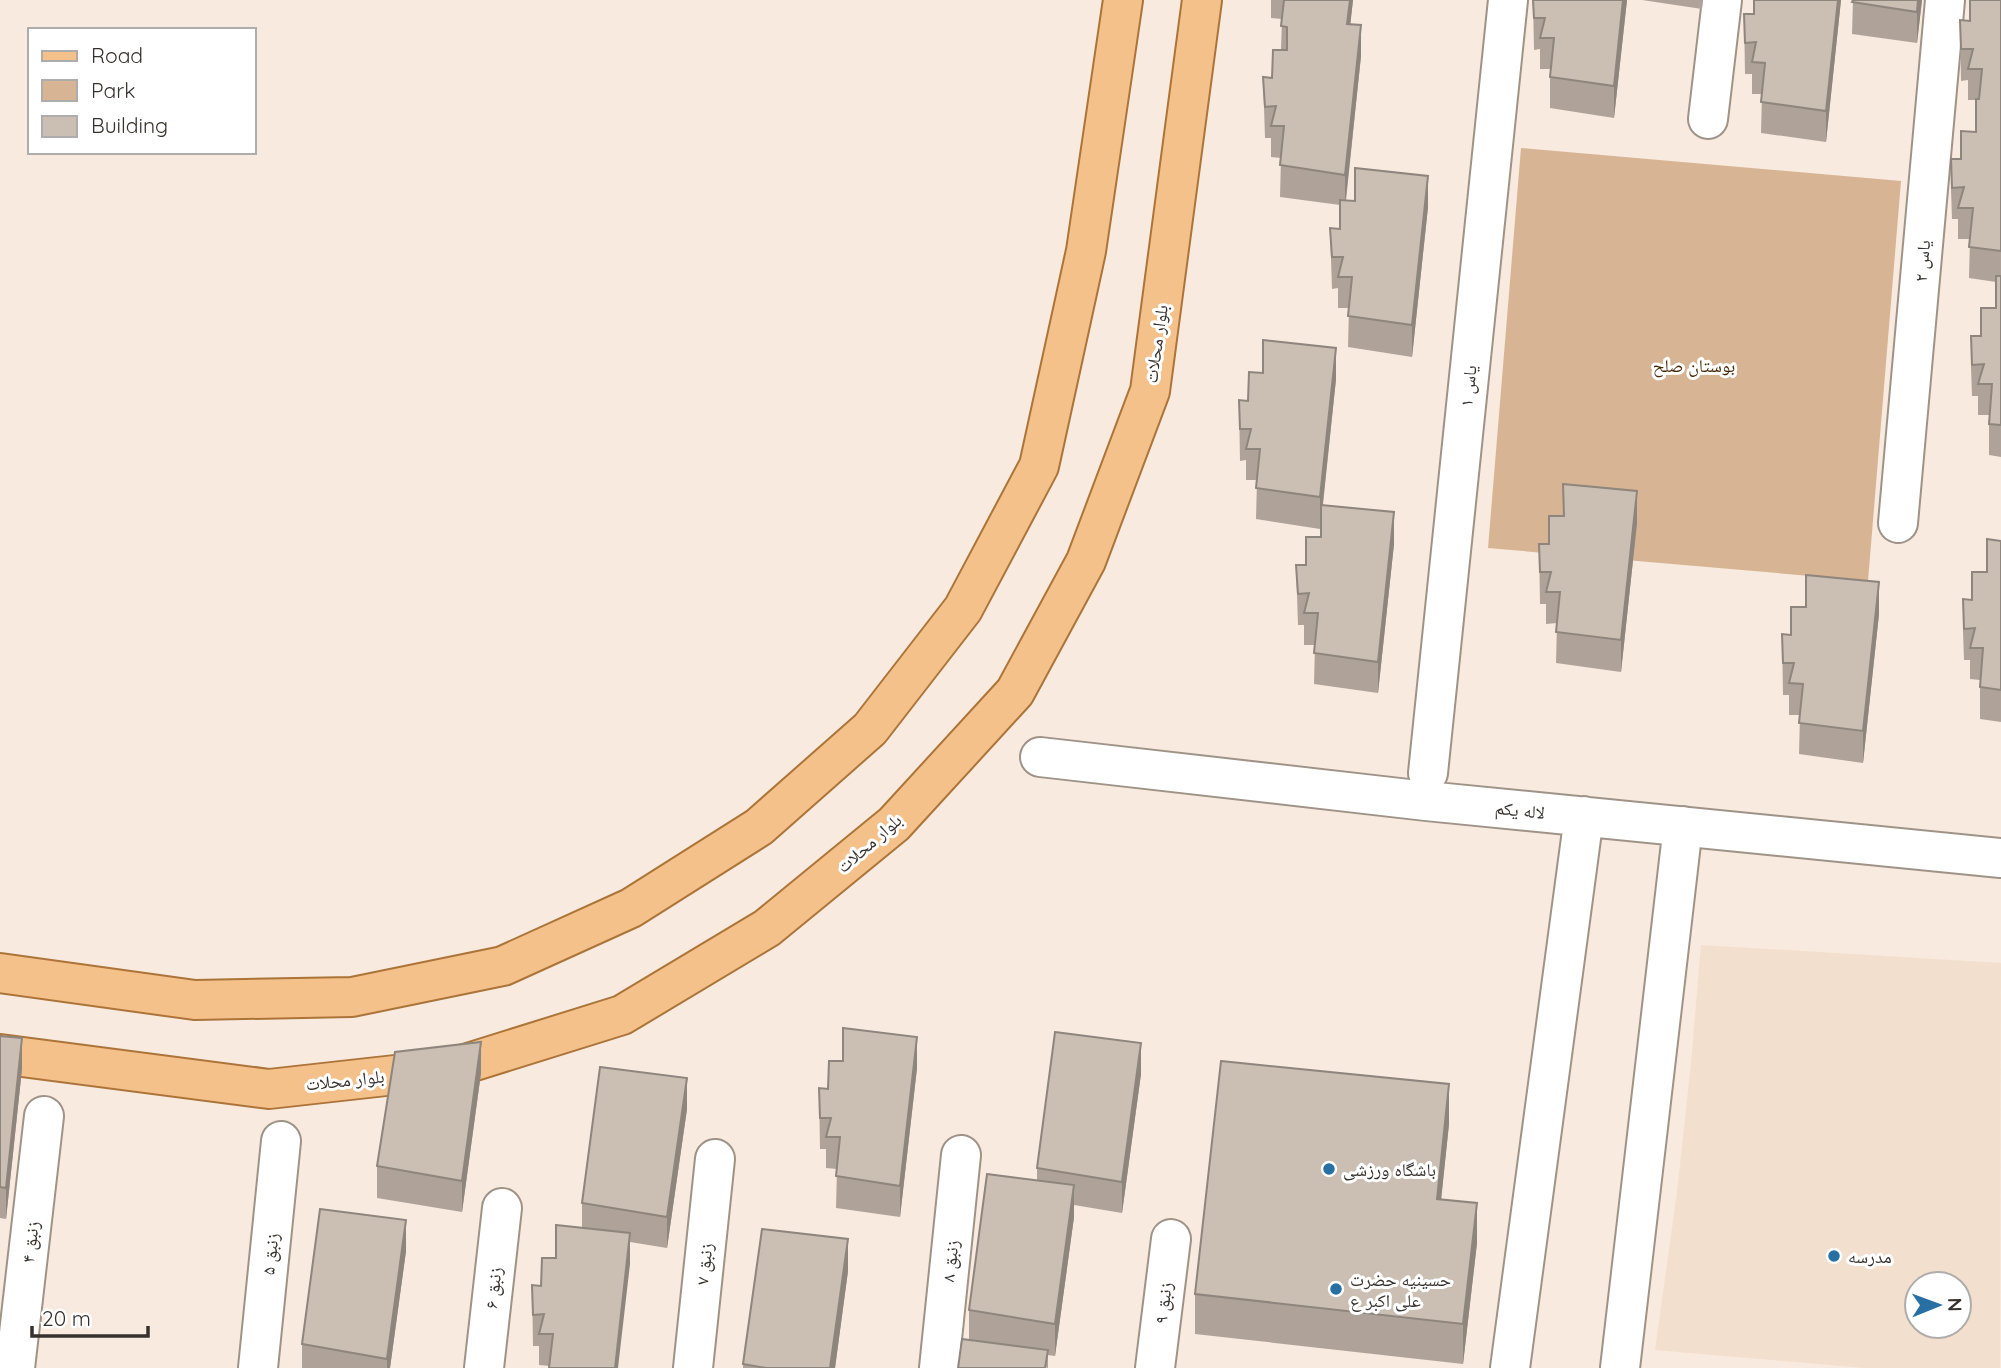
<svg xmlns="http://www.w3.org/2000/svg" width="2001" height="1368" font-family="Quicksand,'Noto Naskh Arabic',sans-serif">
  <style>
    .built { fill: #f3dfcd; fill-rule: evenodd }
    .green { fill: #d7b494 }
    .lines { fill: none; stroke-linecap: round; stroke-linejoin: round }
    .minor-casing { stroke: #9f9388; stroke-width: 42 }
    .major-casing { stroke: #ac7438; stroke-width: 42 }
    .minor { stroke: #fff; stroke-width: 38 }
    .major { stroke: #f4c18b; stroke-width: 38 }
    .wall { fill: #afa399 }
    .shaded-wall { fill: #8e857d }
    .building { fill: #cbbeb2; stroke: #8e857d; stroke-width: 2 }
    .poi-dot { fill: #2870a4; stroke: #fff; stroke-width: 2.5 }
    .labels { text-anchor: middle; dominant-baseline: central; stroke-width: 6; stroke-linejoin: round; paint-order: stroke }
    .street-label { font-size: 18px; fill: #36312c; stroke: #fff }
    .park-label { font-size: 18px; fill: #452704; stroke: #fff }
    .poi-label { font-size: 18px; fill: #36312c; stroke: #fff; text-anchor: start }
  </style>
  <rect width="100%" height="100%" fill="#f8eade"/>
  <!-- built -->
  <path class="built" d="M 1701,945 L 2001,963 L 2000,1368 L 1865,1368 L 1655,1350 L 1677,1192 L 1691,1063 ZM 1959,1284 L 1959,1326 L 1917,1326 L 1917,1284 Z"/>
  <!-- green -->
  <path class="green" d="M 1521,148 L 1901,181 L 1868,581 L 1488,548 Z"/>
  <g class="lines">
    <defs>
      <path id="minor" d="M 1708,119 L 1722,0
        M 1898,523 L 1945,0
        M 1040,757 L 1426,801 L 2001,858
        M 1428,773 L 1508,0
        M 15,1368 L 44,1116
        M 258,1368 L 281,1141
        M 484,1368 L 502,1208
        M 693,1368 L 715,1159
        M 939,1368 L 961,1155
        M 1155,1368 L 1171,1239
        M 1510,1368 L 1584,816
        M 1620,1368 L 1683,826"/>
      <path id="major" d="M 0,973 L 195,1000 L 352,997 L 503,966 L 631,908 L 759,827 L 870,729 L 963,609 L 1039,466 L 1086,251 L 1123,0
        M 0,1054 L 269,1089 L 449,1069 L 622,1015 L 767,928 L 894,824 L 1015,692 L 1086,561 L 1150,391 L 1202,0"/>
    </defs>
    <!-- minor casing -->
    <use href="#minor" class="minor-casing"/>
    <!-- major casing -->
    <use href="#major" class="major-casing"/>
    <!-- minor -->
    <use href="#minor" class="minor"/>
    <!-- major -->
    <use href="#major" class="major"/>
  </g>
  <!-- wall -->
  <path class="wall" d="M 1271,0 L 1353,0 L 1350,24 L 1361,56 L 1346,201 L 1428,207 L 1412,357 L 1348,347 L 1349,308 L 1338,308 L 1338,288 L 1332,289 L 1330,228 L 1340,229 L 1340,205 L 1280,197 L 1281,158 L 1271,157 L 1271,138 L 1265,138 L 1263,77 L 1272,78 L 1281,50 L 1282,19 L 1271,18 Z
    M 1533,0 L 1627,0 L 1614,118 L 1550,108 L 1550,69 L 1540,69 L 1540,49 L 1534,50 Z
    M 1642,0 L 1703,0 L 1702,9 Z
    M 1841,0 L 1826,142 L 1761,133 L 1762,94 L 1752,94 L 1752,74 L 1745,74 L 1744,14 L 1754,14 Z
    M 1853,0 L 1922,0 L 1917,43 L 1852,34 Z
    M 2001,0 L 2001,457 L 1989,455 L 1989,415 L 1978,415 L 1978,396 L 1972,396 L 1971,367 L 1971,336 L 1981,336 L 1996,308 L 1996,282 L 1969,278 L 1970,239 L 1958,239 L 1958,219 L 1952,219 L 1951,190 L 1951,159 L 1961,159 L 1976,132 L 1976,100 L 1968,100 L 1968,80 L 1961,81 L 1960,20 L 1970,21 Z
    M 1336,379 L 1323,505 L 1394,544 L 1378,693 L 1314,684 L 1315,645 L 1304,645 L 1304,625 L 1298,625 L 1296,565 L 1306,565 L 1321,537 L 1321,522 L 1320,529 L 1256,519 L 1257,480 L 1246,480 L 1246,460 L 1240,461 L 1239,400 L 1248,401 Z
    M 1563,484 L 1637,523 L 1621,672 L 1556,663 L 1557,623 L 1546,624 L 1546,604 L 1540,604 L 1539,544 L 1549,544 L 1563,516 Z
    M 2001,541 L 2001,722 L 1980,719 L 1980,680 L 1970,679 L 1970,660 L 1964,660 L 1963,631 L 1963,599 L 1972,600 L 1987,572 Z
    M 1879,614 L 1863,763 L 1799,754 L 1800,715 L 1789,715 L 1789,695 L 1783,695 L 1782,634 L 1791,635 Z
    M 0,1036 L 22,1069 L 6,1219 L 0,1218 Z
    M 917,1068 L 900,1217 L 836,1208 L 837,1169 L 826,1168 L 826,1149 L 820,1149 L 819,1088 L 828,1089 Z
    M 481,1073 L 462,1212 L 377,1198 L 377,1166 Z
    M 1141,1074 L 1122,1213 L 1074,1205 L 1074,1217 L 1055,1356 L 1048,1355 L 1048,1368 L 969,1340 L 969,1310 L 1037,1181 L 1037,1168 Z
    M 687,1109 L 667,1248 L 630,1242 L 630,1264 L 550,1366 L 539,1365 L 539,1346 L 533,1346 L 532,1285 L 541,1286 L 556,1258 L 582,1228 L 582,1203 Z
    M 1449,1124 L 1441,1199 L 1477,1243 L 1463,1364 L 1195,1334 L 1195,1294 Z
    M 406,1251 L 390,1368 L 302,1368 L 302,1344 Z
    M 848,1271 L 835,1368 L 743,1368 L 743,1364 Z"/>
  <!-- shaded-wall -->
  <path class="shaded-wall" d="M 1350,0 L 1353,0 L 1347,55 L 1347,24 Z
    M 1623,0 L 1627,0 L 1614,118 L 1614,86 Z
    M 1838,0 L 1841,0 L 1826,142 L 1826,111 Z
    M 1918,0 L 1922,0 L 1917,43 L 1917,12 Z
    M 1361,25 L 1361,56 L 1345,206 L 1345,175 Z
    M 1428,176 L 1428,207 L 1412,357 L 1412,325 Z
    M 1336,348 L 1336,379 L 1320,529 L 1320,497 Z
    M 1637,491 L 1637,523 L 1621,672 L 1621,640 Z
    M 1394,512 L 1394,544 L 1378,693 L 1378,662 Z
    M 1879,582 L 1879,614 L 1863,763 L 1863,731 Z
    M 917,1037 L 917,1068 L 900,1217 L 900,1186 Z
    M 22,1038 L 22,1069 L 6,1219 L 6,1188 Z
    M 481,1042 L 481,1073 L 462,1212 L 462,1181 Z
    M 1141,1043 L 1141,1074 L 1122,1213 L 1122,1182 Z
    M 687,1078 L 687,1109 L 667,1248 L 667,1217 Z
    M 1449,1084 L 1449,1124 L 1437,1239 L 1437,1199 Z
    M 1074,1185 L 1074,1217 L 1055,1356 L 1055,1324 Z
    M 1477,1203 L 1477,1243 L 1463,1364 L 1463,1324 Z
    M 406,1220 L 406,1251 L 390,1368 L 387,1368 L 387,1359 Z
    M 630,1233 L 630,1264 L 618,1368 L 615,1368 Z
    M 848,1239 L 848,1271 L 835,1368 L 830,1368 Z"/>
  <!-- building -->
  <path class="building" d="M 1284,0 L 1350,0 L 1347,24 L 1361,25 L 1345,175 L 1280,165 L 1284,126 L 1271,126 L 1276,106 L 1265,107 L 1263,77 L 1272,78 L 1273,50 L 1287,50 L 1287,27 L 1281,26 Z
    M 1533,0 L 1623,0 L 1614,86 L 1550,77 L 1554,38 L 1540,38 L 1545,18 L 1534,18 Z
    M 1754,0 L 1838,0 L 1826,111 L 1761,102 L 1765,63 L 1752,62 L 1756,42 L 1745,43 L 1744,14 L 1754,14 Z
    M 1853,0 L 1918,0 L 1917,12 L 1852,2 Z
    M 1970,0 L 2001,0 L 2001,251 L 1969,247 L 1973,208 L 1958,208 L 1964,187 L 1952,188 L 1951,159 L 1961,159 L 1961,131 L 1976,132 L 1976,99 L 1979,99 L 1982,69 L 1968,69 L 1973,49 L 1961,49 L 1960,20 L 1970,21 Z
    M 1355,168 L 1428,176 L 1412,325 L 1348,316 L 1352,277 L 1338,277 L 1343,257 L 1332,257 L 1330,228 L 1340,229 L 1340,200 L 1355,201 Z
    M 1996,276 L 2001,276 L 2001,425 L 1989,424 L 1992,384 L 1978,384 L 1984,364 L 1972,365 L 1971,336 L 1981,336 L 1981,308 L 1996,308 Z
    M 1263,340 L 1336,348 L 1320,497 L 1256,488 L 1260,449 L 1246,449 L 1251,429 L 1240,429 L 1239,400 L 1248,401 L 1249,372 L 1263,373 Z
    M 1563,484 L 1637,491 L 1621,640 L 1556,632 L 1560,592 L 1546,592 L 1551,572 L 1540,572 L 1539,544 L 1549,544 L 1549,516 L 1564,516 Z
    M 1321,505 L 1394,512 L 1378,662 L 1314,653 L 1318,613 L 1304,613 L 1309,593 L 1298,594 L 1296,565 L 1306,565 L 1306,537 L 1321,537 Z
    M 1987,539 L 2001,541 L 2001,690 L 1980,687 L 1983,648 L 1970,648 L 1975,628 L 1964,629 L 1963,599 L 1972,600 L 1972,572 L 1987,572 Z
    M 1806,575 L 1879,582 L 1863,731 L 1799,723 L 1803,684 L 1789,683 L 1794,663 L 1783,663 L 1782,634 L 1791,635 L 1791,607 L 1806,607 Z
    M 843,1028 L 917,1037 L 900,1186 L 836,1176 L 840,1137 L 826,1137 L 831,1118 L 820,1118 L 819,1088 L 828,1089 L 829,1061 L 843,1061 Z
    M 1055,1032 L 1141,1043 L 1122,1182 L 1037,1168 Z
    M 0,1036 L 22,1038 L 6,1188 L 0,1187 Z
    M 481,1042 L 462,1181 L 377,1166 L 395,1052 Z
    M 1221,1061 L 1449,1084 L 1437,1199 L 1477,1203 L 1463,1324 L 1195,1294 Z
    M 600,1067 L 687,1078 L 667,1217 L 582,1203 Z
    M 987,1174 L 1074,1185 L 1055,1324 L 969,1310 Z
    M 320,1209 L 406,1220 L 387,1359 L 302,1344 Z
    M 556,1225 L 630,1233 L 615,1368 L 549,1368 L 553,1334 L 539,1334 L 544,1314 L 533,1315 L 532,1285 L 541,1286 L 542,1258 L 556,1258 Z
    M 762,1229 L 848,1239 L 830,1368 L 766,1368 L 743,1364 Z
    M 962,1339 L 1048,1350 L 1045,1368 L 958,1368 Z"/>
  <!-- markers -->
  <g class="poi-dot">
    <circle cx="1329" cy="1169" r="7"/>
    <circle cx="1834" cy="1256" r="7"/>
    <circle cx="1336" cy="1289" r="7"/>
  </g>
  <g class="labels">
    <!-- street labels -->
    <g class="street-label">
      <text transform="translate(1922 261) rotate(-85)">یاس ۲</text>
      <text transform="translate(1156 344) rotate(-82)">بلوار محلات</text>
      <text transform="translate(1468 386) rotate(-84)">یاس ۱</text>
      <text transform="translate(1520 810) rotate(6)">لاله یکم</text>
      <text transform="translate(869 843) rotate(-41)">بلوار محلات</text>
      <text transform="translate(345 1080) rotate(-6)">بلوار محلات</text>
      <text transform="translate(30 1242) rotate(-83)">زنبق ۴</text>
      <text transform="translate(270 1254) rotate(-84)">زنبق ۵</text>
      <text transform="translate(950 1261) rotate(-84)">زنبق ۸</text>
      <text transform="translate(704 1264) rotate(-84)">زنبق ۷</text>
      <text transform="translate(493 1288) rotate(-84)">زنبق ۶</text>
      <text transform="translate(1163 1303) rotate(-83)">زنبق ۹</text>
    </g>
    <!-- park labels -->
    <g class="park-label">
      <text x="1694" y="365">بوستان صلح</text>
    </g>
    <!-- poi labels -->
    <g class="poi-label">
      <text x="1343" y="1169">باشگاه ورزشی</text>
      <text x="1848" y="1256">مدرسه</text>
      <text x="1350" y="1279">حسینیه حضرت<tspan x="1350" dy="21">علی اکبر ع</tspan></text>
    </g>
  </g>
  <!-- legend -->
  <rect x="28" y="28" width="228" height="126" fill="#ffffff" stroke="#afadab" stroke-width="2"/>
  <rect x="42" y="51" width="35" height="10" fill="#f4c18b" stroke="#afadab" stroke-width="2"/>
  <text x="91" y="63" font-size="21" fill="#36312c">Road</text>
  <rect x="42" y="80" width="35" height="21" fill="#d7b494" stroke="#afadab" stroke-width="2"/>
  <text x="91" y="98" font-size="21" fill="#36312c">Park</text>
  <rect x="42" y="116" width="35" height="21" fill="#cbbeb2" stroke="#afadab" stroke-width="2"/>
  <text x="91" y="133" font-size="21" fill="#36312c">Building</text>
  <!-- north arrow -->
  <g transform="translate(1938 1305) rotate(89)"><circle r="33" fill="#ffffff" stroke="#afadab" stroke-width="2"/>
  <path d="M0-5L12 26L0 18L-12 26Z" fill="#2870a4"/>
  <text y="-10" font-size="19" font-weight="bold" text-anchor="middle" fill="#36312c">N</text>
  </g>
  <!-- scale -->
  <path d="M32 1326v10h116v-10" fill="none" stroke="#36312c" stroke-width="3.5"/>
  <text x="42" y="1326" font-size="21" fill="#36312c" stroke="#ffffff" stroke-width="5" paint-order="stroke">20 m</text>
</svg>
